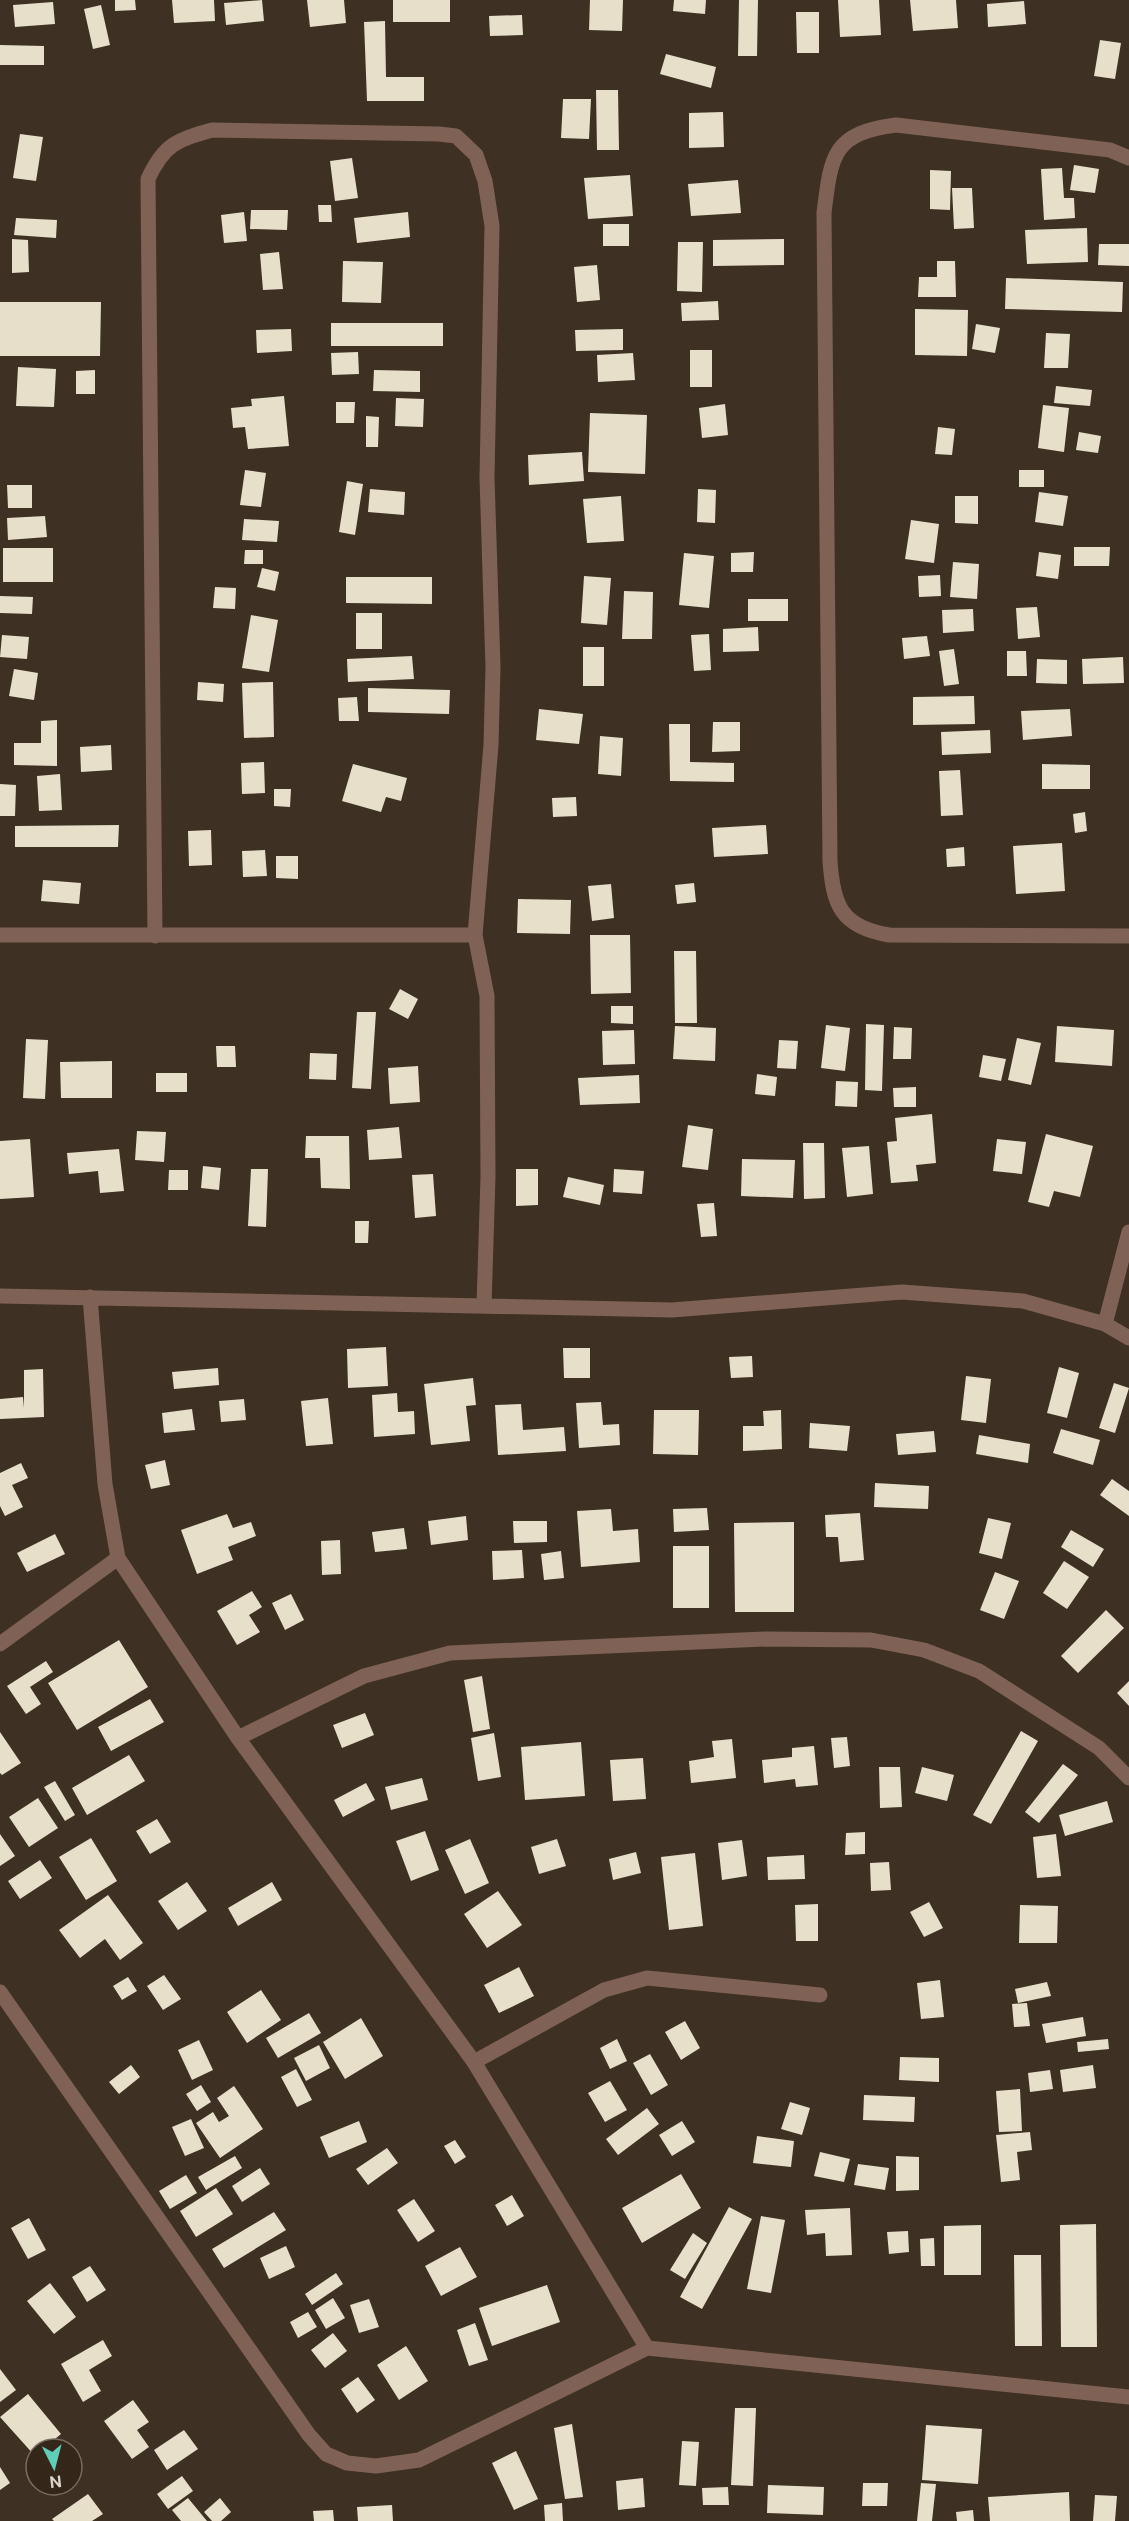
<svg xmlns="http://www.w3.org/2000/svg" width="1129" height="2521" viewBox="0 0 1129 2521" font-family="'Public Sans',sans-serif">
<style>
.building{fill:#e7dfc9}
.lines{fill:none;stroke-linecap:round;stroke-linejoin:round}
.minor{stroke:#7f6255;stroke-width:15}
</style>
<rect width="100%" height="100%" fill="#3e3123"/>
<path class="building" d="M115 0H135L136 10 115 11Z
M172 0H214L215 21 174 23Z
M262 0 264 21 226 25 224 3Z
M307 0H344L346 23 310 27Z
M393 0H450V22H393Z
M590 0H623L622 31 589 30Z
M674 0H706L705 14 673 11Z
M739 0H758L757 56H738Z
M838 0H879L881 35 840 37Z
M910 0H956L958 28 913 31Z
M1024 1 1026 24 988 27 987 4Z
M53 2 55 24 15 27 13 5Z
M101 5 110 45 93 49 84 9Z
M796 12H819V53H797Z
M522 15 523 35 490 36 489 16Z
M385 21 386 77H424V101H367L364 22Z
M1100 40 1121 43 1115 79 1094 76Z
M0 45 44 46V65H0Z
M666 54 716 67 711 88 660 74Z
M596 90H618L619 150H597Z
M563 99H591L589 139 561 138Z
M723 112 724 147 689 148V113Z
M20 134 43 137 36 181 13 178Z
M352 158 358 198 335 201 330 161Z
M1074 165 1099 169 1095 193 1070 190Z
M1062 168 1064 198H1074L1075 218 1044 220 1041 169Z
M930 170 951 171 950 210 930 209Z
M630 175 633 216 588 219 584 178Z
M738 180 741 213 691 216 688 184Z
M952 188H972L974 228 954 229Z
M318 205H331L332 222H319Z
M251 210H288L287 230 250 229Z
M244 212 247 241 224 243 221 215Z
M408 212 410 237 357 243 354 218Z
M16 218 57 220 56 238 14 235Z
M603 224H629V246H603Z
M1087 228 1088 262 1027 264 1025 230Z
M12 239 28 240 29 272 12 273Z
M784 239V265L713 266V240Z
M678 242H703L702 292 677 291Z
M1099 244H1129V266L1098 265Z
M279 252 283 289 263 290 260 254Z
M343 261 383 262 381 303 342 302Z
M937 261H955L956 297H918L919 277H937Z
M597 265 600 300 577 302 574 267Z
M1006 278 1123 282 1122 312 1005 309Z
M718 301 719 320 682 321 681 303Z
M0 302H101L100 356H0Z
M915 309 968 310 967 356 915 355Z
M331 323H443V346H331Z
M976 324 1000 328 995 353 972 349Z
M291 329 292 351 257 353 256 330Z
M623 329V350L576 351 575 330Z
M1046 333 1070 334 1068 368H1044Z
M690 350H712V387H690Z
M358 352 359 374 332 375 331 353Z
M633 353 635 380 598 382 597 355Z
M18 367 56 369 54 407 16 406Z
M95 370V394H76V371Z
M374 370 420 371V392L373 391Z
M1056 386 1092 390 1090 406 1054 403Z
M284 396 289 446 248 449 245 427 233 428 231 408 252 406 251 399Z
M396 398 424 399 423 427 395 426Z
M336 402H355L354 423H336Z
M725 404 728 435 702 438 699 408Z
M1043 405 1069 408 1064 452 1038 448Z
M590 413 647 415 645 474 588 472Z
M366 416 379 417 378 447H366Z
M938 427 955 429 952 455 935 454Z
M1079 432 1101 436 1098 453 1076 450Z
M582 452 584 481 529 485 528 455Z
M245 470 266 473 261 507 240 505Z
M1019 470H1044V487H1019Z
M347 481 363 484 355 535 339 532Z
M7 485H32V508H8Z
M370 489 405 492 404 515 368 512Z
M698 489 716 490 715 523 697 522Z
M1039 492 1068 496 1063 526 1035 522Z
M621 496 624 541 587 543 583 499Z
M955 496H978V524L955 523Z
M45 516 47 537 8 540 7 518Z
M244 519 279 521 277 542 242 540Z
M911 520 939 524 934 563 905 559Z
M1074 547H1110L1109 566H1074Z
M3 548H53V582H3Z
M245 550H263V564H244Z
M754 552 753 572H731V553Z
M1039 552 1061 555 1058 579 1036 576Z
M684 553 714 556 709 608 679 605Z
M953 562 979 564 977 599 950 597Z
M262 568 279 572 275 591 257 587Z
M940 575 941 596 919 597 918 576Z
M584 576 611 578 607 625 581 623Z
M346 577H432V604L346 603Z
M215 587 236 588 235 609 213 608Z
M624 591 653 592 652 639H622Z
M0 596 33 597 32 614 0 613Z
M748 599H788V621H748Z
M1037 607 1040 637 1018 639 1016 608Z
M973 609 974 631 943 633 942 610Z
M356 613H382V649H356Z
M251 615 278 620 269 672 242 668Z
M758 627 759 651 723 652V629Z
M709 634 711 670 694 671 691 635Z
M2 635 29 637 27 659 0 657Z
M927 636 930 656 904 659 902 638Z
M583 647H604V686H583Z
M954 649 959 684 944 686 939 651Z
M1007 651H1026L1027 676H1007Z
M412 656 414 679 348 682 347 659Z
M1123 657 1124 683 1083 684 1082 659Z
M1037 659 1067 660V684L1036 683Z
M14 669 38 673 34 700 9 696Z
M198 682 224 684 223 702 197 700Z
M273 682 274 737 244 738 242 683Z
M368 688 450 690 449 714 368 712Z
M974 696 975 724 913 725V697Z
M357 697 359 721H339L338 698Z
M539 709 583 714 579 744 536 740Z
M1070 709 1072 736 1023 740 1021 711Z
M57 720V766L14 765V743H41V721Z
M713 722H740V751L712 752Z
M669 724H690V762L734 763V782L670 781Z
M990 730 991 753 942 755 941 732Z
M600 736 623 738 621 776 598 774Z
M111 745 112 770 81 772 80 747Z
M264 762 265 793 242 794 241 763Z
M353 764 407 778 401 801 386 797 381 812 342 801Z
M1042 764 1090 765V789H1042Z
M960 770 963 815 941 816 939 771Z
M60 774 62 810 39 811 37 776Z
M0 784 16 785 15 816H0Z
M274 789H291L290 807 274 806Z
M576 797 577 816 553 817 552 798Z
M1085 812 1087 831 1075 833 1073 814Z
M119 825 118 847H15V826Z
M766 825 768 854 714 857 712 828Z
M211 830 212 865 189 866 188 831Z
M1062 843 1065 891 1016 894 1013 846Z
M964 847 965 866 947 867 946 849Z
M265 850 267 876 243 877 242 851Z
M276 856H298V879L276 878Z
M43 880 81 883 79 904 41 901Z
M694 883 696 902 677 904 675 885Z
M611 884 614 918 592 921 588 886Z
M518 899 571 900 570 934 517 933Z
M590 935H630L631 993 591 994Z
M674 951H696L697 1023H675Z
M400 989 418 999 408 1019 389 1009Z
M611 1006H633V1024L611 1023Z
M357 1012H376L371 1089 352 1088Z
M866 1024 884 1025 882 1091 865 1090Z
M826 1025 850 1028 845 1071 821 1068Z
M675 1026 716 1028 715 1061 673 1059Z
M1057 1026 1114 1030 1112 1066 1055 1062Z
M894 1027 912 1028 911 1059H893Z
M634 1030 635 1064 603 1065 602 1031Z
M1017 1038 1041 1043 1031 1085 1008 1080Z
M26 1039 48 1040 45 1099 23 1098Z
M779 1040 798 1041 796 1069 777 1068Z
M216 1046H235L236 1067H217Z
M310 1053 337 1054 336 1080 309 1079Z
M983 1055 1006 1059 1001 1081 979 1077Z
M112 1061V1098H61L60 1062Z
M418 1066 420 1102 390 1104 388 1068Z
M156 1073H187V1092H156Z
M757 1074 777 1077 775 1096 755 1094Z
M639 1075 640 1103 580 1105 578 1078Z
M836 1081 858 1082 857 1107 835 1106Z
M916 1087V1107H894L893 1088Z
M932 1114 936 1163 916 1165 918 1181 891 1183 887 1142 897 1141 895 1118Z
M688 1125 713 1129 708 1170 682 1167Z
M399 1127 402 1158 369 1160 367 1130Z
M137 1131 166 1132 164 1162 135 1160Z
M1046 1134 1093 1146 1080 1197 1054 1191 1049 1207 1028 1202Z
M306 1136H349L350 1189 321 1188 320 1158H305Z
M30 1139 34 1197 0 1199V1141Z
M997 1139 1026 1142 1022 1174 993 1171Z
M803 1143H824L825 1198 804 1199Z
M869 1146 873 1194 847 1197 842 1148Z
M119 1149 124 1191 100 1193 98 1171 69 1174 67 1153Z
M742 1159 795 1160 793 1198 741 1196Z
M203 1166 221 1168 219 1190 201 1188Z
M251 1169H268L266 1227 248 1226Z
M516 1169H538V1205L516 1206Z
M614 1169 644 1171 642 1194 613 1192Z
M169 1170H188V1190H168Z
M433 1174 436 1216 415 1218 412 1175Z
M568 1177 604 1185 600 1205 563 1197Z
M714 1203 717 1236 701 1237 697 1204Z
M355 1221H369L368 1243H355Z
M386 1347 388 1386 348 1388 347 1349Z
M563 1348H590V1378H564Z
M752 1356 753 1377 731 1378 729 1357Z
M1059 1367 1079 1373 1067 1418 1047 1413Z
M218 1368 219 1385 174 1389 172 1372Z
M43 1369 44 1417 0 1419V1399L23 1397 24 1408V1370Z
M966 1376 991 1379 986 1423 961 1420Z
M473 1378 476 1405 466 1406 470 1441 431 1445 424 1384Z
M1114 1383 1129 1388 1115 1433 1099 1428Z
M397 1393 398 1412 414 1411 415 1434 374 1437 372 1395Z
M328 1398 333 1444 306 1446 301 1401Z
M244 1399 246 1420 221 1422 219 1401Z
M601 1402 603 1425 619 1424 620 1445 579 1448 576 1403Z
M521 1404 523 1430 564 1427 566 1451 498 1455 495 1405Z
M192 1409 195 1430 164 1433 162 1413Z
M654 1410H699L698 1455 653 1454Z
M781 1410 782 1449 743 1451V1426H764L763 1411Z
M810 1423 850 1426 847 1451 809 1448Z
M1061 1429 1100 1440 1093 1465 1053 1453Z
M934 1431 936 1452 898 1455 896 1434Z
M979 1435 1030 1444 1028 1463 976 1454Z
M165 1460 170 1485 151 1489 145 1465Z
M21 1463 28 1478 12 1485 23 1507 5 1516 0 1506V1473Z
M1112 1479 1129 1491V1516L1100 1495Z
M875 1483 929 1486 928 1509 874 1507Z
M707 1508 709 1530 674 1532 673 1509Z
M611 1509 613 1531 638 1529 640 1562 581 1567 577 1511Z
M860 1513 864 1560 840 1562 838 1537H826L825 1515Z
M227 1514 233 1528 251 1522 256 1536 228 1547 233 1560 197 1574 181 1530Z
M466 1516 468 1540 431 1545 428 1521Z
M988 1518 1011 1523 1002 1559 979 1553Z
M513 1521H547V1542L514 1543Z
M794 1522V1612H735L734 1523Z
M404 1528 407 1549 375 1552 372 1532Z
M1071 1530 1104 1549 1093 1567 1061 1547Z
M55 1534 65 1554 27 1572 17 1553Z
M340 1540 341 1574 322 1575 321 1541Z
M673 1546H709V1608H673Z
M522 1550 524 1578 493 1580 492 1551Z
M561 1551 564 1578 544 1580 541 1554Z
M1064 1561 1089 1577 1067 1609 1043 1593Z
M995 1572 1019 1581 1004 1619 980 1610Z
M252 1591 262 1607 249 1615 260 1632 237 1645 217 1611Z
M291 1594 304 1620 285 1630 272 1603Z
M1106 1610 1124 1628 1078 1673 1061 1656Z
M119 1640 148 1687 77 1730 48 1683Z
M46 1661 53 1672 30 1687 41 1704 26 1714 7 1686Z
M482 1676 490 1729 473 1732 464 1680Z
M1129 1681V1706L1117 1693Z
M150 1699 164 1722 111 1751 98 1727Z
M365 1713 374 1735 342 1748 333 1725Z
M1021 1731 1038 1741 991 1824 973 1815Z
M0 1732 21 1763 2 1775 0 1773Z
M494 1733 501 1777 478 1781 471 1738Z
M847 1737 850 1766 834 1768 831 1738Z
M732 1739 736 1778 691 1783 689 1761 714 1757 712 1741Z
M581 1742 585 1796 525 1800 521 1747Z
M814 1746 818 1785 796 1787 795 1779 764 1783 762 1760 792 1757V1748Z
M129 1755 145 1781 87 1815 72 1788Z
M643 1758 646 1799 613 1801 610 1760Z
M1063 1764 1078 1775 1039 1823 1025 1812Z
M879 1767H900L902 1807 880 1808Z
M922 1767 954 1775 947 1801 915 1793Z
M422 1778 428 1800 391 1810 385 1787Z
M55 1781 75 1815 65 1821 44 1787Z
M366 1783 375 1800 343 1817 334 1800Z
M38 1798 58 1828 29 1847 9 1817Z
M1107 1801 1113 1822 1065 1836 1059 1815Z
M157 1819 171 1842 150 1854 136 1831Z
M425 1831 439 1870 411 1881 396 1841Z
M865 1832V1854L845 1855 846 1833Z
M0 1834 15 1856 0 1866Z
M1056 1834 1061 1876 1037 1878 1033 1837Z
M91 1838 117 1881 86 1900 59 1857Z
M470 1839 489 1883 465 1894 445 1850Z
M557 1839 566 1866 539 1874 531 1847Z
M742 1840 747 1876 722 1880 718 1843Z
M636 1852 641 1873 613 1880 609 1859Z
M695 1853 703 1926 669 1930 661 1857Z
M804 1855 805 1879 768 1880 767 1857Z
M40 1860 52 1878 20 1899 8 1881Z
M889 1862 891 1890 871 1891 870 1863Z
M187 1882 207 1911 178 1930 158 1901Z
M272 1882 282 1900 238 1926 228 1908Z
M498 1891 522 1925 487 1948 464 1914Z
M108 1895 143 1943 120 1960 105 1939 80 1958 59 1930Z
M929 1902 943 1928 924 1937 910 1912Z
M818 1904V1941H796L795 1905Z
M1020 1905 1058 1906 1057 1943H1019Z
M519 1967 534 1996 499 2013 484 1985Z
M164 1975 181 1999 163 2010 147 1986Z
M128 1977 137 1991 122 2000 113 1986Z
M940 1980 944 2017 921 2019 917 1983Z
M1047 1982 1051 1996 1018 2003 1015 1989Z
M261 1990 281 2020 247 2043 227 2012Z
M1027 2003 1030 2026 1014 2027 1012 2004Z
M309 2013 321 2033 278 2058 266 2038Z
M1083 2017 1086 2036 1046 2043 1042 2024Z
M361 2018 383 2056 345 2079 323 2042Z
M685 2021 700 2048 681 2060 665 2032Z
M617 2039 627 2061 610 2069 600 2048Z
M1108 2039 1109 2049 1078 2052 1077 2042Z
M199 2040 213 2070 192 2080 178 2050Z
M319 2045 330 2068 306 2081 294 2058Z
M650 2054 668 2085 651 2095 633 2063Z
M900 2057 939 2058V2082L899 2080Z
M131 2065 140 2077 119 2094 109 2082Z
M1093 2065 1096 2088 1063 2092 1060 2070Z
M296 2069 312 2100 297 2107 281 2077Z
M1050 2070 1053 2089 1030 2092 1028 2073Z
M610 2081 627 2110 605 2122 588 2093Z
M201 2085 211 2102 197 2111 186 2094Z
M234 2086 263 2129 220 2158 196 2123 213 2112 219 2122 229 2116 217 2098Z
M1020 2089 1022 2131 999 2132 996 2091Z
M864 2095 915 2097 914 2122 863 2120Z
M790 2102 810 2108 802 2135 781 2129Z
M647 2108 659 2124 618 2155 606 2139Z
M191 2119 204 2148 185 2156 172 2127Z
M359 2121 367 2142 329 2158 320 2137Z
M682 2121 695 2142 672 2156 659 2135Z
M1030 2132 1032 2150 1017 2152 1020 2180 1001 2182 996 2135Z
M757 2136 794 2141 791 2167 753 2163Z
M455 2140 466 2157 455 2164 444 2146Z
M387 2148 398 2163 368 2185 356 2169Z
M820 2152 850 2159 844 2182 814 2176Z
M235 2156 242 2168 206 2190 198 2177Z
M896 2156 919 2157V2190L896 2191Z
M858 2164 889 2168 885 2190 854 2185Z
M260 2168 270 2184 242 2202 232 2186Z
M681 2174 701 2208 642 2243 622 2208Z
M186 2175 197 2193 170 2209 159 2191Z
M216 2188 233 2214 196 2237 180 2211Z
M512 2195 524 2216 507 2226 495 2205Z
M414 2199 435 2231 418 2242 397 2210Z
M729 2207 752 2219 702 2309 680 2297Z
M850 2208 852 2255 826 2256 825 2233 807 2235 805 2210Z
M274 2212 286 2230 224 2268 212 2249Z
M761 2216 785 2220 771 2293 747 2289Z
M29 2218 46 2250 28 2259 11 2228Z
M1096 2224 1097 2347H1061L1060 2225Z
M981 2225V2275H944V2226Z
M908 2231 909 2252 889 2254 887 2232Z
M693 2233 707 2243 685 2279 670 2270Z
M934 2238 935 2266H921L920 2239Z
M286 2246 295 2267 269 2279 260 2258Z
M460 2247 477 2277 441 2296 425 2266Z
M1014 2255H1041L1042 2346H1015Z
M90 2266 106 2290 87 2302 72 2277Z
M336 2273 343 2284 312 2305 305 2294Z
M50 2283 76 2317 54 2334 27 2301Z
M547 2285 560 2322 492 2346 479 2308Z
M333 2298 345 2318 326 2329 315 2310Z
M369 2299 379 2327 359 2333 350 2305Z
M308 2312 317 2327 298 2338 290 2322Z
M475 2323 488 2360 469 2366 457 2330Z
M333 2333 347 2351 325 2368 311 2350Z
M103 2340 112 2356 89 2370 101 2391 83 2402 61 2364Z
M406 2346 428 2381 399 2400 377 2365Z
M0 2369 16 2390 0 2402Z
M358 2377 375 2400 357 2413 341 2389Z
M28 2394 61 2434 43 2449H36L35 2456 0 2417Z
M133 2400 149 2422 137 2430 149 2447 132 2459 104 2421Z
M735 2408H756L753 2486 731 2485Z
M572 2424 583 2497 565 2499 554 2428Z
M926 2425 982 2429 978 2484 922 2480Z
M184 2430 198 2449 167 2470 154 2450Z
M682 2441 699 2442 696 2486 679 2485Z
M516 2451 538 2499 514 2510 492 2463Z
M0 2467 10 2483 0 2490Z
M182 2476 193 2491 168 2509 157 2494Z
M643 2478 645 2507 618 2510 616 2481Z
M863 2483H888L887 2506H862Z
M921 2483 936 2484 932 2521H917Z
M768 2485 824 2487 823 2515 767 2513Z
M728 2487 729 2505H703L702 2488Z
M1069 2492 1070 2521H990L988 2497Z
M88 2494 103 2514 92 2521H54L52 2519Z
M1095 2495 1117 2496 1115 2521H1093Z
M188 2498 207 2521H181L172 2510Z
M220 2498 231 2512 221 2521H212L204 2512Z
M562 2503 563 2521H545L544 2505Z
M392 2505 393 2521H358L357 2507Z
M333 2510 334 2521H314L313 2511Z
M973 2510 974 2521H957L956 2512Z"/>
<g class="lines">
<path class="minor" d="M1129 158 1110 150 896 125C833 133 831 155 824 213L830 861C833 905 841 927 889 935L1129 936
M0 935H475
M155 936 148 179C164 144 177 140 212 130L439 134 456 136 476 155 485 181 492 226 487 478 493 667 491 745 475 935 487 996 488 1177 484 1306
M0 1296 672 1310 902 1292 1023 1301 1105 1324 1129 1338
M90 1297 105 1484 118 1558 238 1738 474 2062 647 2348 1129 2397
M1105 1324 1129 1232
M0 1644 118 1558
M238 1738 364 1676 450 1653 766 1639 871 1640 924 1650 979 1671 1099 1748 1129 1778
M0 1992 309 2435 326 2454 347 2463 376 2466 419 2460 647 2348
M474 2062 604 1990 647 1978 820 1995"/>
</g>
<g transform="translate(54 2467) rotate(174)"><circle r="28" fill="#34271a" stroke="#776c61" stroke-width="1.5"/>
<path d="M0-4.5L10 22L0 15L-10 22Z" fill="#5eceb8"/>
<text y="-9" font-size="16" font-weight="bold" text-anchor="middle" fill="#dcd3cb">N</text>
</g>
</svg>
